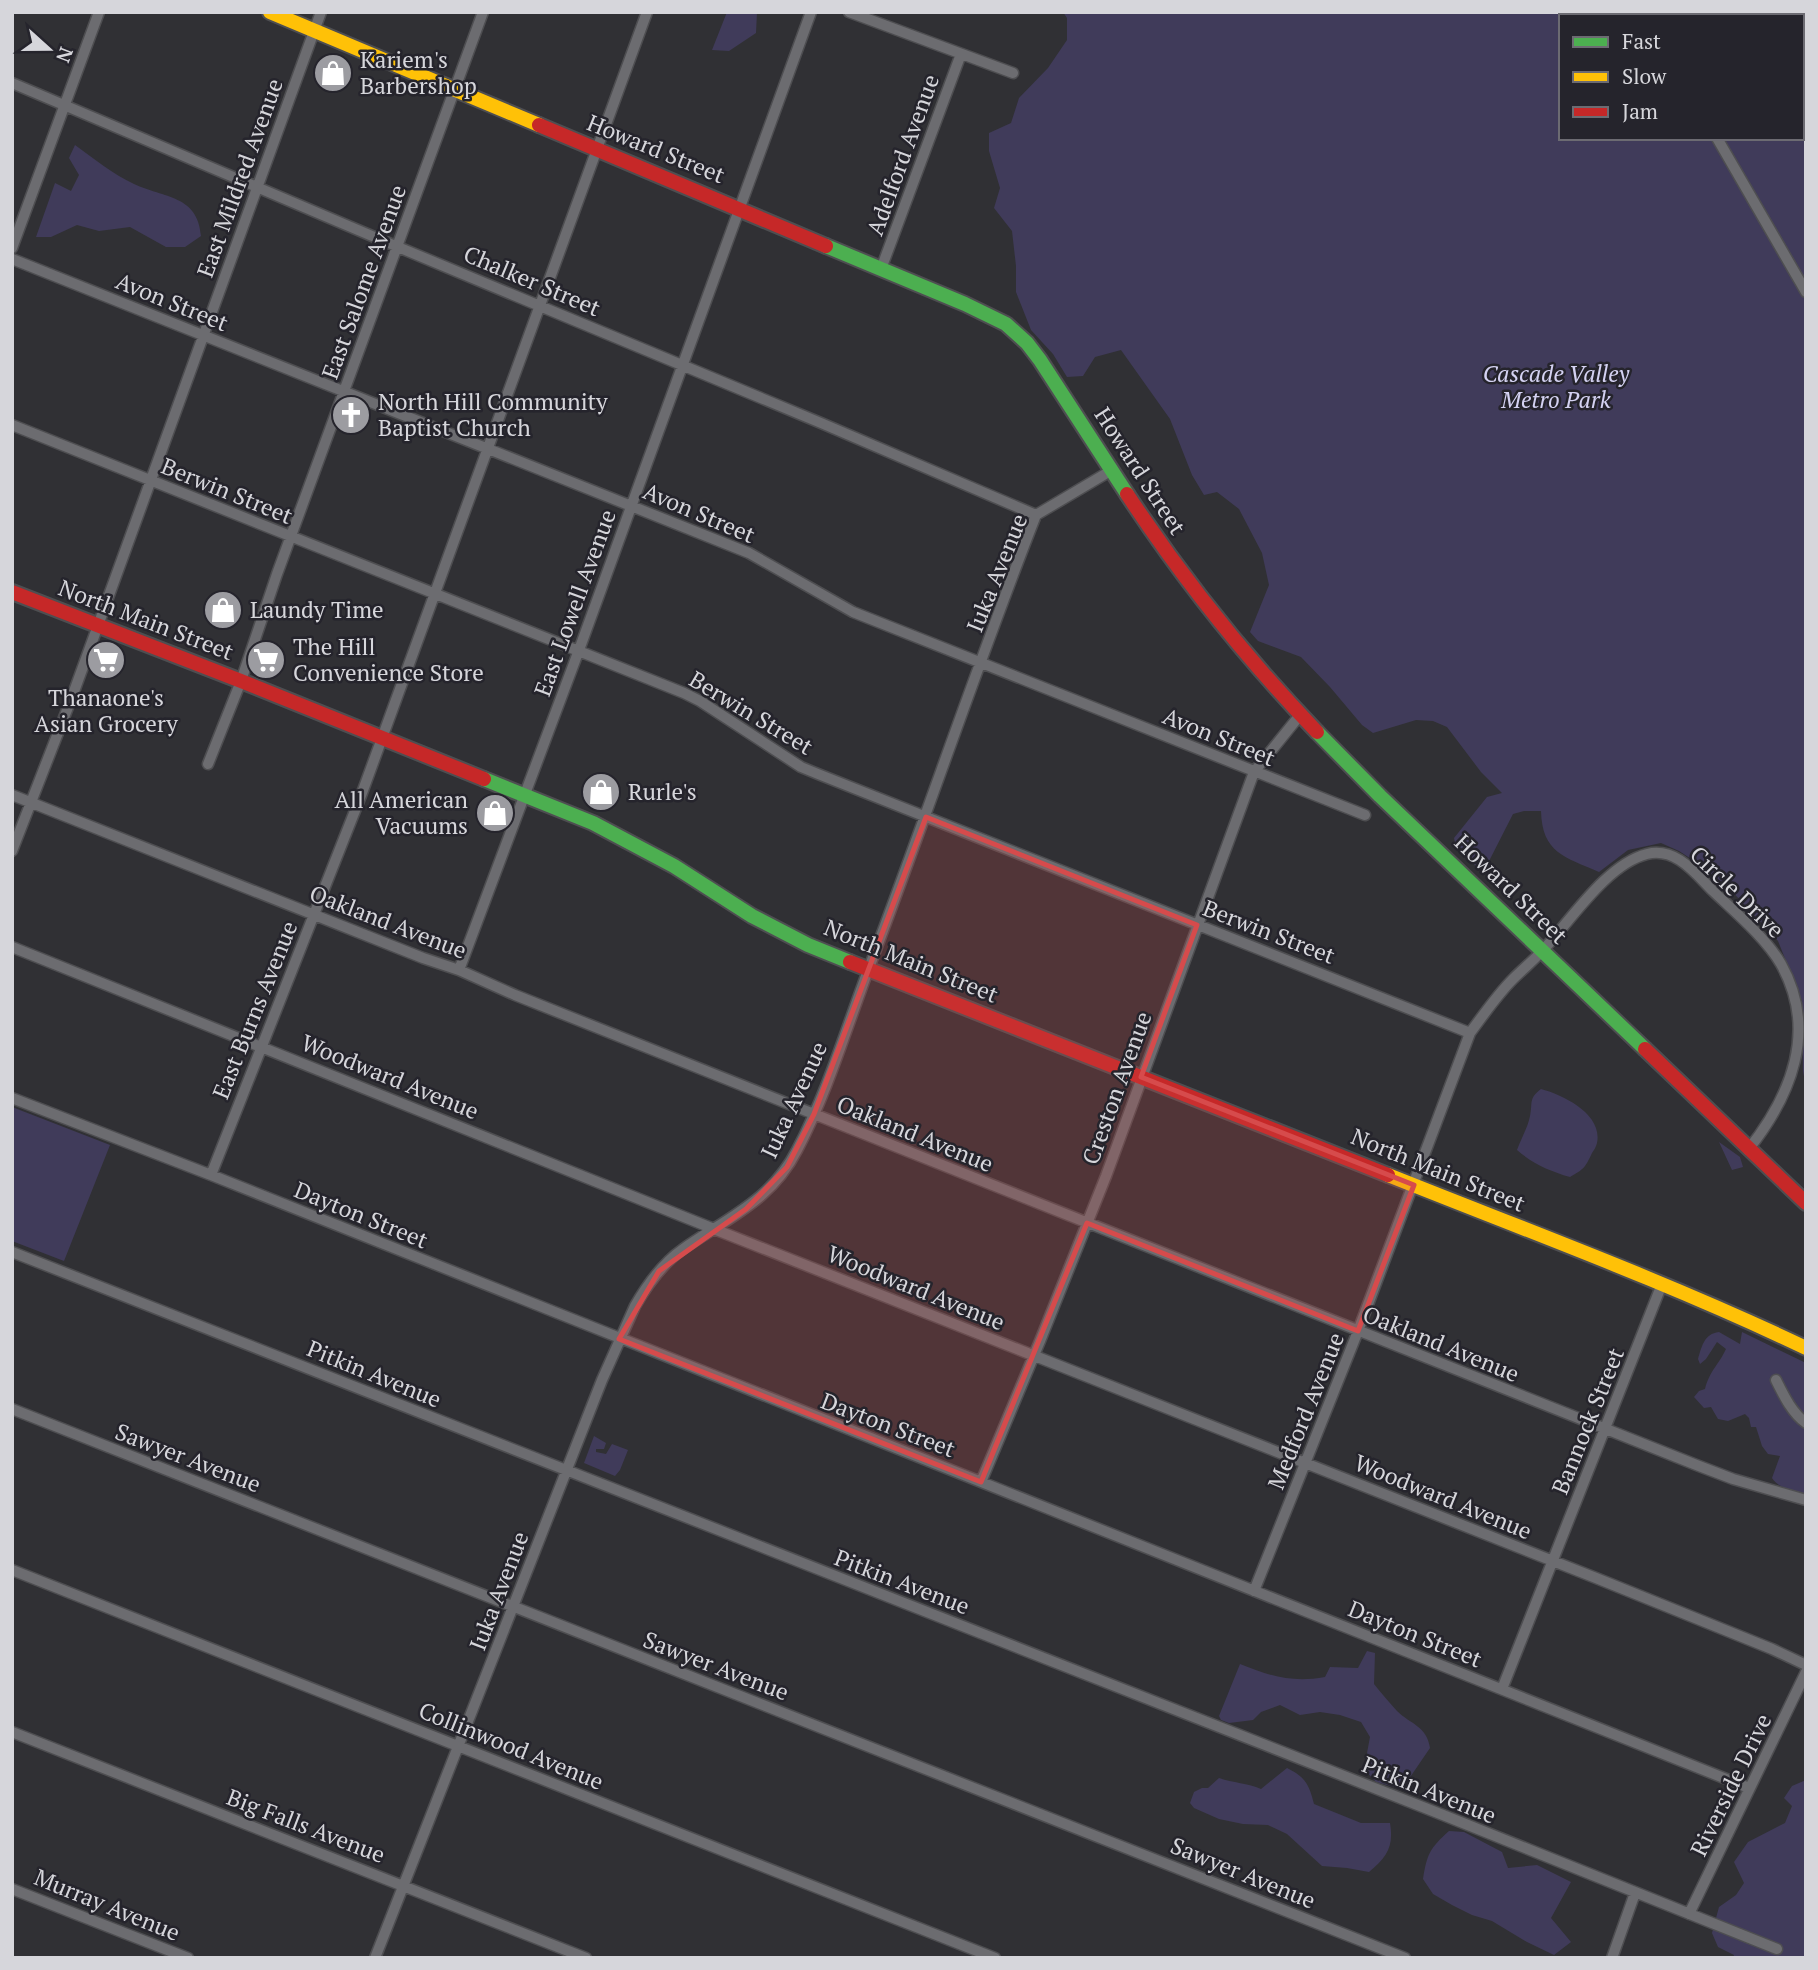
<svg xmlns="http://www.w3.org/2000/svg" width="1818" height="1970" viewBox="0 0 1818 1970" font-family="'PT Serif',serif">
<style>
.green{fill:#403b5a;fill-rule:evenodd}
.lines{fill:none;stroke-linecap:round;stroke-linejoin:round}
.street-casing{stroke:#4e4e51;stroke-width:13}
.fast-casing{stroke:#4e4e51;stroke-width:18}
.slow-casing{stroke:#4e4e51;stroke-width:18}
.jam-casing{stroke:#4e4e51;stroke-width:18}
.street{stroke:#6c6c70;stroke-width:10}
.fast{stroke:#4caf50;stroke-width:14}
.slow{stroke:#ffc107;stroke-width:14}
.jam{stroke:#c62828;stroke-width:14}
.marked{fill:#d64b4c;fill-opacity:0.2;stroke:#d64b4c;stroke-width:5;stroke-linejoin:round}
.labels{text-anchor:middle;stroke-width:5;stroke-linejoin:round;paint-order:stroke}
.poi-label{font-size:23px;fill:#d6d6db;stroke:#25242c;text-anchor:start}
.street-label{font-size:23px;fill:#d6d6db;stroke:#25242c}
.park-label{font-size:23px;font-style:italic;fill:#d4d2f2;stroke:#25242c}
</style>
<rect width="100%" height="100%" fill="#303034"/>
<path class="green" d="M727 12H757L756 33 729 51 712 50Z
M1063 12H1806V1087L1803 1071 1802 1001 1778 941 1728 887 1702 866 1679 851 1661 843 1628 850 1599 872C1565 857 1542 853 1541 811H1524L1513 814 1487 865 1477 868 1465 853 1456 847 1454 838 1487 797 1502 793 1481 772 1447 727 1433 721 1416 720 1373 733 1362 725 1330 687 1301 657 1258 641 1250 632 1269 585 1262 553 1239 509 1217 492 1204 495 1192 475 1170 419 1121 350 1095 357 1083 376 1067 377 1053 354 1031 330 1016 292V266L1012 231 994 208 1000 188 989 151V133L1011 123 1019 98 1048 68 1067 40V18ZM1561 16H1802V138H1561Z
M75 145C94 159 113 174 134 184 164 198 198 195 201 236L185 247H166L130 227 99 231 77 225 51 237H36L55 183 71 191 79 175 69 158Z
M1541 1089C1563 1095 1603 1114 1597 1143 1596 1147 1594 1150 1592 1153 1585 1168 1584 1169 1570 1177 1550 1171 1533 1164 1517 1150 1521 1139 1528 1127 1530 1116 1533 1103 1528 1099 1541 1089Z
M12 1107 110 1145 64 1261 12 1241Z
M1719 1142 1740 1157 1743 1167 1732 1170Z
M1719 1332 1740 1344 1742 1332 1806 1363V1494C1794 1491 1779 1489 1772 1478L1780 1456 1768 1454 1762 1446 1756 1427H1751L1749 1418 1745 1414 1728 1421 1718 1419 1711 1407 1704 1408 1694 1397 1699 1391 1705 1389C1710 1370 1718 1366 1726 1349L1717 1342 1706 1359 1700 1364 1698 1359C1702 1346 1704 1334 1719 1332Z
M594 1436 606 1443 604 1449H596V1452L606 1454 612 1444 628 1450 620 1470 615 1476 584 1463Z
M1367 1651 1375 1653 1374 1684C1381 1693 1389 1702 1397 1711 1410 1724 1427 1726 1430 1748L1402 1789 1376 1782 1364 1769 1370 1737 1361 1722 1340 1715 1320 1712 1300 1715 1280 1705 1261 1712 1253 1720 1229 1723 1221 1720 1219 1716 1240 1664C1270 1676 1292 1683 1325 1677L1330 1667 1358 1668Z
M1287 1768C1305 1777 1309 1784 1314 1804L1361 1823H1390C1394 1847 1387 1857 1369 1872L1347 1868 1322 1866 1287 1834 1268 1825 1243 1824 1219 1819 1194 1808 1190 1803 1194 1792 1202 1788H1208L1219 1778C1233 1783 1248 1783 1261 1789Z
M1806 1780V1958H1733L1734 1955 1718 1947 1712 1933 1719 1907 1736 1895 1744 1883 1734 1862 1748 1842 1785 1823 1792 1806 1784 1798 1792 1786Z
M1449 1831 1464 1832 1502 1852 1508 1868 1537 1865 1571 1882 1551 1918 1571 1942 1554 1955 1527 1942 1492 1921 1472 1915 1452 1905 1433 1894 1423 1879C1427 1854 1430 1848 1449 1831Z"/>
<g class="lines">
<defs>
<path id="street" d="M849 12 1013 73
M1648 12 1649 16
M12 83 398 247 821 423 1036 515
M1717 138 1806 292
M12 248 99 12
M12 259 749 553 853 612 1365 815
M881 269 961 54
M12 425 684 693 700 701 801 767 818 774 1470 1033
M208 764 241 681 277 574 483 12
M12 795 423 958 459 970 515 995 1699 1466 1733 1479 1806 1500
M12 851 72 697 321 12
M12 947 714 1229 1596 1578 1772 1649 1806 1665
M459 970 579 650 811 12
M12 1098 211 1175 1749 1788
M211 1175 362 793 647 12
M12 1252 1443 1815 1777 1949
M1776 1380C1784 1396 1792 1413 1806 1423
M12 1409 1405 1958
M981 1482 1040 1341 1106 1176 1254 772 1300 715
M12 1570 995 1958
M1254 1591 1358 1331 1470 1033C1484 1014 1497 995 1513 979 1523 969 1534 960 1544 949 1571 920 1607 864 1647 854 1676 847 1695 873 1713 891 1735 912 1766 938 1781 964 1818 1030 1791 1096 1748 1150
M1502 1689 1662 1284
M12 1732 586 1958
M12 1889 188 1958
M1689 1914 1806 1672
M375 1958 602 1380 635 1306C647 1285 663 1263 683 1249 727 1218 771 1201 797 1150 827 1093 846 1029 869 968 926 818 977 665 1036 515L1112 470
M1612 1958 1635 1893"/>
<path id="fast" d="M826 246 965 304 1006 324 1027 343 1040 360 1127 494
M1317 732 1380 796 1645 1049
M484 779 593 823 674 866 752 916 808 945 850 962"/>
<path id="slow" d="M270 12 539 125
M1388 1175C1528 1231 1670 1283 1806 1348"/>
<path id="jam" d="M539 125 826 246
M1127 494C1183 579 1246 658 1317 732
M12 592 241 681 484 779
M850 962 1388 1175
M1645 1049 1806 1203"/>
</defs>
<use href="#street" class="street-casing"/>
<use href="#fast" class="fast-casing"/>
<use href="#slow" class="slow-casing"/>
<use href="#jam" class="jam-casing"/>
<use href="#street" class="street"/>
<use href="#fast" class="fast"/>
<use href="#slow" class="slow"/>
<use href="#jam" class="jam"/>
</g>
<path class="marked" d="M926 817 1197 925 1141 1077 1414 1185 1358 1331 1087 1223 981 1482 619 1339 659 1271 746 1209 787 1167 814 1114Z"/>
<defs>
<symbol id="shop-disc" viewBox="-11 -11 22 22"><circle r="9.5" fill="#9c9ca1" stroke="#25242c"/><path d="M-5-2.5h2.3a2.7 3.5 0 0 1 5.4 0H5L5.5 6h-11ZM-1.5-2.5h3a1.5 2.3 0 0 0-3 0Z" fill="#fff"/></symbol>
<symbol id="church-disc" viewBox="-11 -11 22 22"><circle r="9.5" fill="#9c9ca1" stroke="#25242c"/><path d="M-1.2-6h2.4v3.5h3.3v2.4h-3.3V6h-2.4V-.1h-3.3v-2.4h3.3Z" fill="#fff"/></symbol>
<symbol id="supermarket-disc" viewBox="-11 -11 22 22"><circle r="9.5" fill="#9c9ca1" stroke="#25242c"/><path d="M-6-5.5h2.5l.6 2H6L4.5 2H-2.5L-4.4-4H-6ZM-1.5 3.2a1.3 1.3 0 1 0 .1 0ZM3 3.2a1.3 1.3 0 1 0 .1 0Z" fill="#fff"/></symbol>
</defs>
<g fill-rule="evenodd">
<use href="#shop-disc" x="311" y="51" width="44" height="44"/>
<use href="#church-disc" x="329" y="393" width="44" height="44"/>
<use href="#shop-disc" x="201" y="588" width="44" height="44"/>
<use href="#supermarket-disc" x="84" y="638" width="44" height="44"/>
<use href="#supermarket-disc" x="244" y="638" width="44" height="44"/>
<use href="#shop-disc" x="579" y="770" width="44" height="44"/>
<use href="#shop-disc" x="473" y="791" width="44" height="44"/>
</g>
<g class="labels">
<g class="poi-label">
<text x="360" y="68">Kariem's<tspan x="360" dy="26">Barbershop</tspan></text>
<text x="378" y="410">North Hill Community<tspan x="378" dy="26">Baptist Church</tspan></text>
<text x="250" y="618">Laundy Time</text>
<text x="293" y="655">The Hill<tspan x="293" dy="26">Convenience Store</tspan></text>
<text x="106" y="706" text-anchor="middle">Thanaone's<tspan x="106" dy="26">Asian Grocery</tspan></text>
<text x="628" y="800">Rurle's</text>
<text x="468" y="808" text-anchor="end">All American<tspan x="468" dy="26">Vacuums</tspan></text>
</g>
<g class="street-label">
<text transform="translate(656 149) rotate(22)" y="8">Howard Street</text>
<text transform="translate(903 155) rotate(-70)" y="8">Adelford Avenue</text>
<text transform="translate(240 178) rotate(-70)" y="8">East Mildred Avenue</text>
<text transform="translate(532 281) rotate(23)" y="8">Chalker Street</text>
<text transform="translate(364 282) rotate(-70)" y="8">East Salome Avenue</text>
<text transform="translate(172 302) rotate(22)" y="8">Avon Street</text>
<text transform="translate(1140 471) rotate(57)" y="8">Howard Street</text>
<text transform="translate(227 491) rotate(22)" y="8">Berwin Street</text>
<text transform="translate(699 513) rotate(23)" y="8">Avon Street</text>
<text transform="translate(997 573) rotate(-68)" y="8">Iuka Avenue</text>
<text transform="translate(575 603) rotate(-70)" y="8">East Lowell Avenue</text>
<text transform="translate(146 620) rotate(21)" y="8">North Main Street</text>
<text transform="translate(751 713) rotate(31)" y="8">Berwin Street</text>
<text transform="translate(1219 737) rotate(22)" y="8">Avon Street</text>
<text transform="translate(1511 889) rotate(44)" y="8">Howard Street</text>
<text transform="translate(1737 892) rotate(44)" y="8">Circle Drive</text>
<text transform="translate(388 922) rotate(21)" y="8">Oakland Avenue</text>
<text transform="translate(1269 932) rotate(21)" y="8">Berwin Street</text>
<text transform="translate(911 961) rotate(22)" y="8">North Main Street</text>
<text transform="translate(255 1010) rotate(-68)" y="8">East Burns Avenue</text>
<text transform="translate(390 1077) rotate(22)" y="8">Woodward Avenue</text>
<text transform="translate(1117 1088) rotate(-70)" y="8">Creston Avenue</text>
<text transform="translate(794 1100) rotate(-65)" y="8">Iuka Avenue</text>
<text transform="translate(915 1134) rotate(22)" y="8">Oakland Avenue</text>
<text transform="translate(1438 1170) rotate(22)" y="8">North Main Street</text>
<text transform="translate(361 1215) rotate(22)" y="8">Dayton Street</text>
<text transform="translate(916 1288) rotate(22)" y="8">Woodward Avenue</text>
<text transform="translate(1441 1344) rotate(22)" y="8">Oakland Avenue</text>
<text transform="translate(374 1374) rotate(22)" y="8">Pitkin Avenue</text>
<text transform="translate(1306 1411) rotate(-68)" y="8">Medford Avenue</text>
<text transform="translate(1588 1421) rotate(-68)" y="8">Bannock Street</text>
<text transform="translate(888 1425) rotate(21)" y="8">Dayton Street</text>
<text transform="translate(188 1458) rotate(21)" y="8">Sawyer Avenue</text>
<text transform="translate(1443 1497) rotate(22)" y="8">Woodward Avenue</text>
<text transform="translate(902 1582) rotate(21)" y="8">Pitkin Avenue</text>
<text transform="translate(499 1591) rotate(-69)" y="8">Iuka Avenue</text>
<text transform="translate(1415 1634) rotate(22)" y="8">Dayton Street</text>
<text transform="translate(716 1666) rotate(21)" y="8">Sawyer Avenue</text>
<text transform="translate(511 1746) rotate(22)" y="8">Collinwood Avenue</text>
<text transform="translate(1731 1785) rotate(-64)" y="8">Riverside Drive</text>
<text transform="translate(1429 1790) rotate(22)" y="8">Pitkin Avenue</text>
<text transform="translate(306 1826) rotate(21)" y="8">Big Falls Avenue</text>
<text transform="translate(1243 1873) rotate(22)" y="8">Sawyer Avenue</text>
<text transform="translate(107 1905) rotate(22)" y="8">Murray Avenue</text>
</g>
<g class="park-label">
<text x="1556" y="382">Cascade Valley<tspan x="1556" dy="26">Metro Park</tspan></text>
</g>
</g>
<rect width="1818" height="1970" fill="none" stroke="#d6d6db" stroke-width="28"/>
<rect x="1559" y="14" width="245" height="126" fill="#25242c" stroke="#6c6b72" stroke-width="2"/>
<rect x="1573" y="37" width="35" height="10" fill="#4caf50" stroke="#6c6b72" stroke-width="2"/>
<text x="1622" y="49" font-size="21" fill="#d6d6db">Fast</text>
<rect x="1573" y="72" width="35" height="10" fill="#ffc107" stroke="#6c6b72" stroke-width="2"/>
<text x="1622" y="84" font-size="21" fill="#d6d6db">Slow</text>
<rect x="1573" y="107" width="35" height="10" fill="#c62828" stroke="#6c6b72" stroke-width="2"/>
<text x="1622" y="119" font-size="21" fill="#d6d6db">Jam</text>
<g transform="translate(49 49) rotate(111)" stroke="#25242c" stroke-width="5" paint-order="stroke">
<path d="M0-5L12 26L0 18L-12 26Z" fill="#d6d6db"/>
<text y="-10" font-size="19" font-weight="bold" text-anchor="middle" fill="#d6d6db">N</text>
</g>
</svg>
